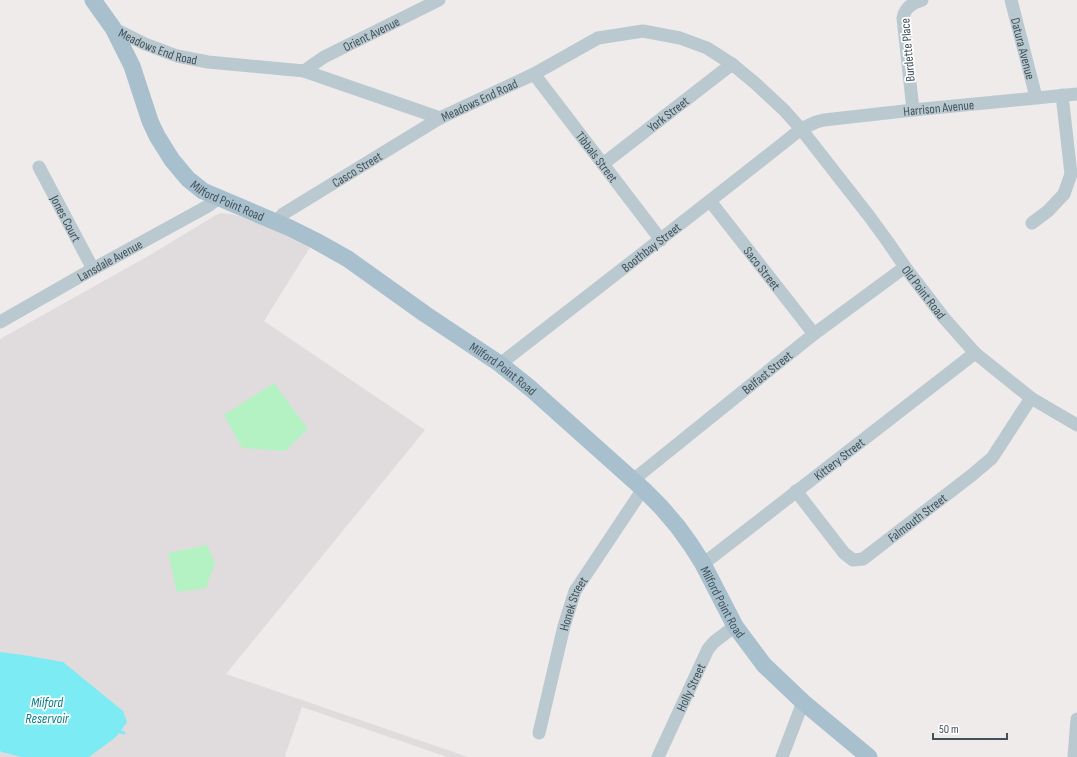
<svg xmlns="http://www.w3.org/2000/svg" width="1077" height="757" viewBox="0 0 1077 757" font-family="'Sofia Sans Condensed',sans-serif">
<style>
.education{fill:#e0dcdd}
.green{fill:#b4f2c3}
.water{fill:#7debf3}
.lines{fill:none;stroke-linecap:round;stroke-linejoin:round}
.stream{stroke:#7debf3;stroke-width:3}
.minor{stroke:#bac9d0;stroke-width:13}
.major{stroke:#a8c0ce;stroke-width:17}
.labels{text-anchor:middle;stroke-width:3.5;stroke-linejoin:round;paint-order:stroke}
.street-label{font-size:13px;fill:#42525a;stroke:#fff}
.water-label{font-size:14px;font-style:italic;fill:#047e88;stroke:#fff}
</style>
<rect width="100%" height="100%" fill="#efebeb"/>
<path class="education" d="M221 213 231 214 246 218 311 246 264 321 425 430 226 674 468 757H447L302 707 285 756 286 757H0V339L150 255 216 215Z"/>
<path class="green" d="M274 383 308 429 285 451 242 448 224 415Z
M207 545 215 563 206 588 177 592 168 553Z"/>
<path class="water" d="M0 652 23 655 63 662 123 711 127 722 116 737 89 757H21L2 752 0 751Z"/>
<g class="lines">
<path class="stream" d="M118 731 124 733"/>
<g class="minor">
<path id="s1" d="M1011 0 1036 97"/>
<path id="s2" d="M113 28 145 44 177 56 208 62 304 71 440 118 534 74 598 38 643 31 680 38 707 48 732 64 755 83 784 110 801 129 869 216 888 242 905 267 944 318 975 353 1031 398 1077 425"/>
<path id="s3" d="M304 71 324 57 439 0"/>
<path id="s4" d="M534 74 661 240"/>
<path d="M913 110 903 18C905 7 913 3 922 0"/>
<path id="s5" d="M603 164 732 64"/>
<path id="s6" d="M39 167 93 269"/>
<path id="s7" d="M710 201 814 334"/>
<path id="s8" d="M276 222 283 214 440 118"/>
<path d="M1032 223 1048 211 1064 194 1071 174 1062 95"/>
<path id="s9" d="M0 322 93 269 208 206 219 198"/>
<path id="s10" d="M500 364C600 286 702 208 801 129L816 122 824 120 913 110 1077 94"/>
<path id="s11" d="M633 480 814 334 905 267"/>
<path id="s12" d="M796 491 844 553 853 560 863 559 972 475 992 458 1031 398"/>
<path id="s13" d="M703 564 975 353"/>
<path id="s14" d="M539 733 564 626 575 591 643 489"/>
<path id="s15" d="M658 757 708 649 714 642 735 626"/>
<path d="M782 757 803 702"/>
<path d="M1074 757 1077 719"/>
</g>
<path class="major" id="s16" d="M93 0 113 28 132 66 150 121 157 136 172 160 188 179 203 191 290 228 316 241 348 259 425 314 500 364 530 388 643 489 661 507 678 527 691 545 703 564 735 626 764 665 803 702 869 757"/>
</g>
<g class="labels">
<g class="street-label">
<text dy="5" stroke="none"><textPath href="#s3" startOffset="77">Orient Avenue</textPath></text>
<text dy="5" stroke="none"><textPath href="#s2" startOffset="49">Meadows End Road</textPath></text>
<text dy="5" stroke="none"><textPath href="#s1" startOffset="50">Datura Avenue</textPath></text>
<text transform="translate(907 50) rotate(-95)" y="5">Burdette Place</text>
<text dy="5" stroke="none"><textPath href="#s2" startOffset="385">Meadows End Road</textPath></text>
<text dy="5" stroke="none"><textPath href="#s10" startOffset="522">Harrison Avenue</textPath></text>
<text dy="5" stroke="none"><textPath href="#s5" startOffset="82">York Street</textPath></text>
<text dy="5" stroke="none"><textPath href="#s4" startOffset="104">Tibbals Street</textPath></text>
<text dy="5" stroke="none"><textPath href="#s8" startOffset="97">Casco Street</textPath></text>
<text dy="5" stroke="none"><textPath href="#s16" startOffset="250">Milford Point Road</textPath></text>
<text dy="5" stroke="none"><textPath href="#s6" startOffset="58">Jones Court</textPath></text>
<text dy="5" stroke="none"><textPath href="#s10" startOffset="191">Boothbay Street</textPath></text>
<text dy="5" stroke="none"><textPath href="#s9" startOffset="126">Lansdale Avenue</textPath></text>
<text dy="5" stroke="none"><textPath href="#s7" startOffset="85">Saco Street</textPath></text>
<text dy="5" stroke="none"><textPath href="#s2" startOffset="960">Old Point Road</textPath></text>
<text dy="5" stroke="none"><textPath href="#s16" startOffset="574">Milford Point Road</textPath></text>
<text dy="5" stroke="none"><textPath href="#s11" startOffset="172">Belfast Street</textPath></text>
<text dy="5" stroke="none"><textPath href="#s13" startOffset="172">Kittery Street</textPath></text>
<text dy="5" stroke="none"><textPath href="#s12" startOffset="168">Falmouth Street</textPath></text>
<text dy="5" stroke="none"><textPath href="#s16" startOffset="898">Milford Point Road</textPath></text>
<text dy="5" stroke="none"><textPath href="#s14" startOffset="134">Honek Street</textPath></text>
<text dy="5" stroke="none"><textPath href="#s15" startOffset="77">Holly Street</textPath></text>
</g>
<g class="water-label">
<text x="47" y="707">Milford<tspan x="47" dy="16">Reservoir</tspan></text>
</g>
</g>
<path d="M933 733v6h74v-6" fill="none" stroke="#42525a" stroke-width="2"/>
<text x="939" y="733" font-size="12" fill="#42525a" stroke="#ffffff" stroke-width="3" paint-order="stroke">50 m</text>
</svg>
